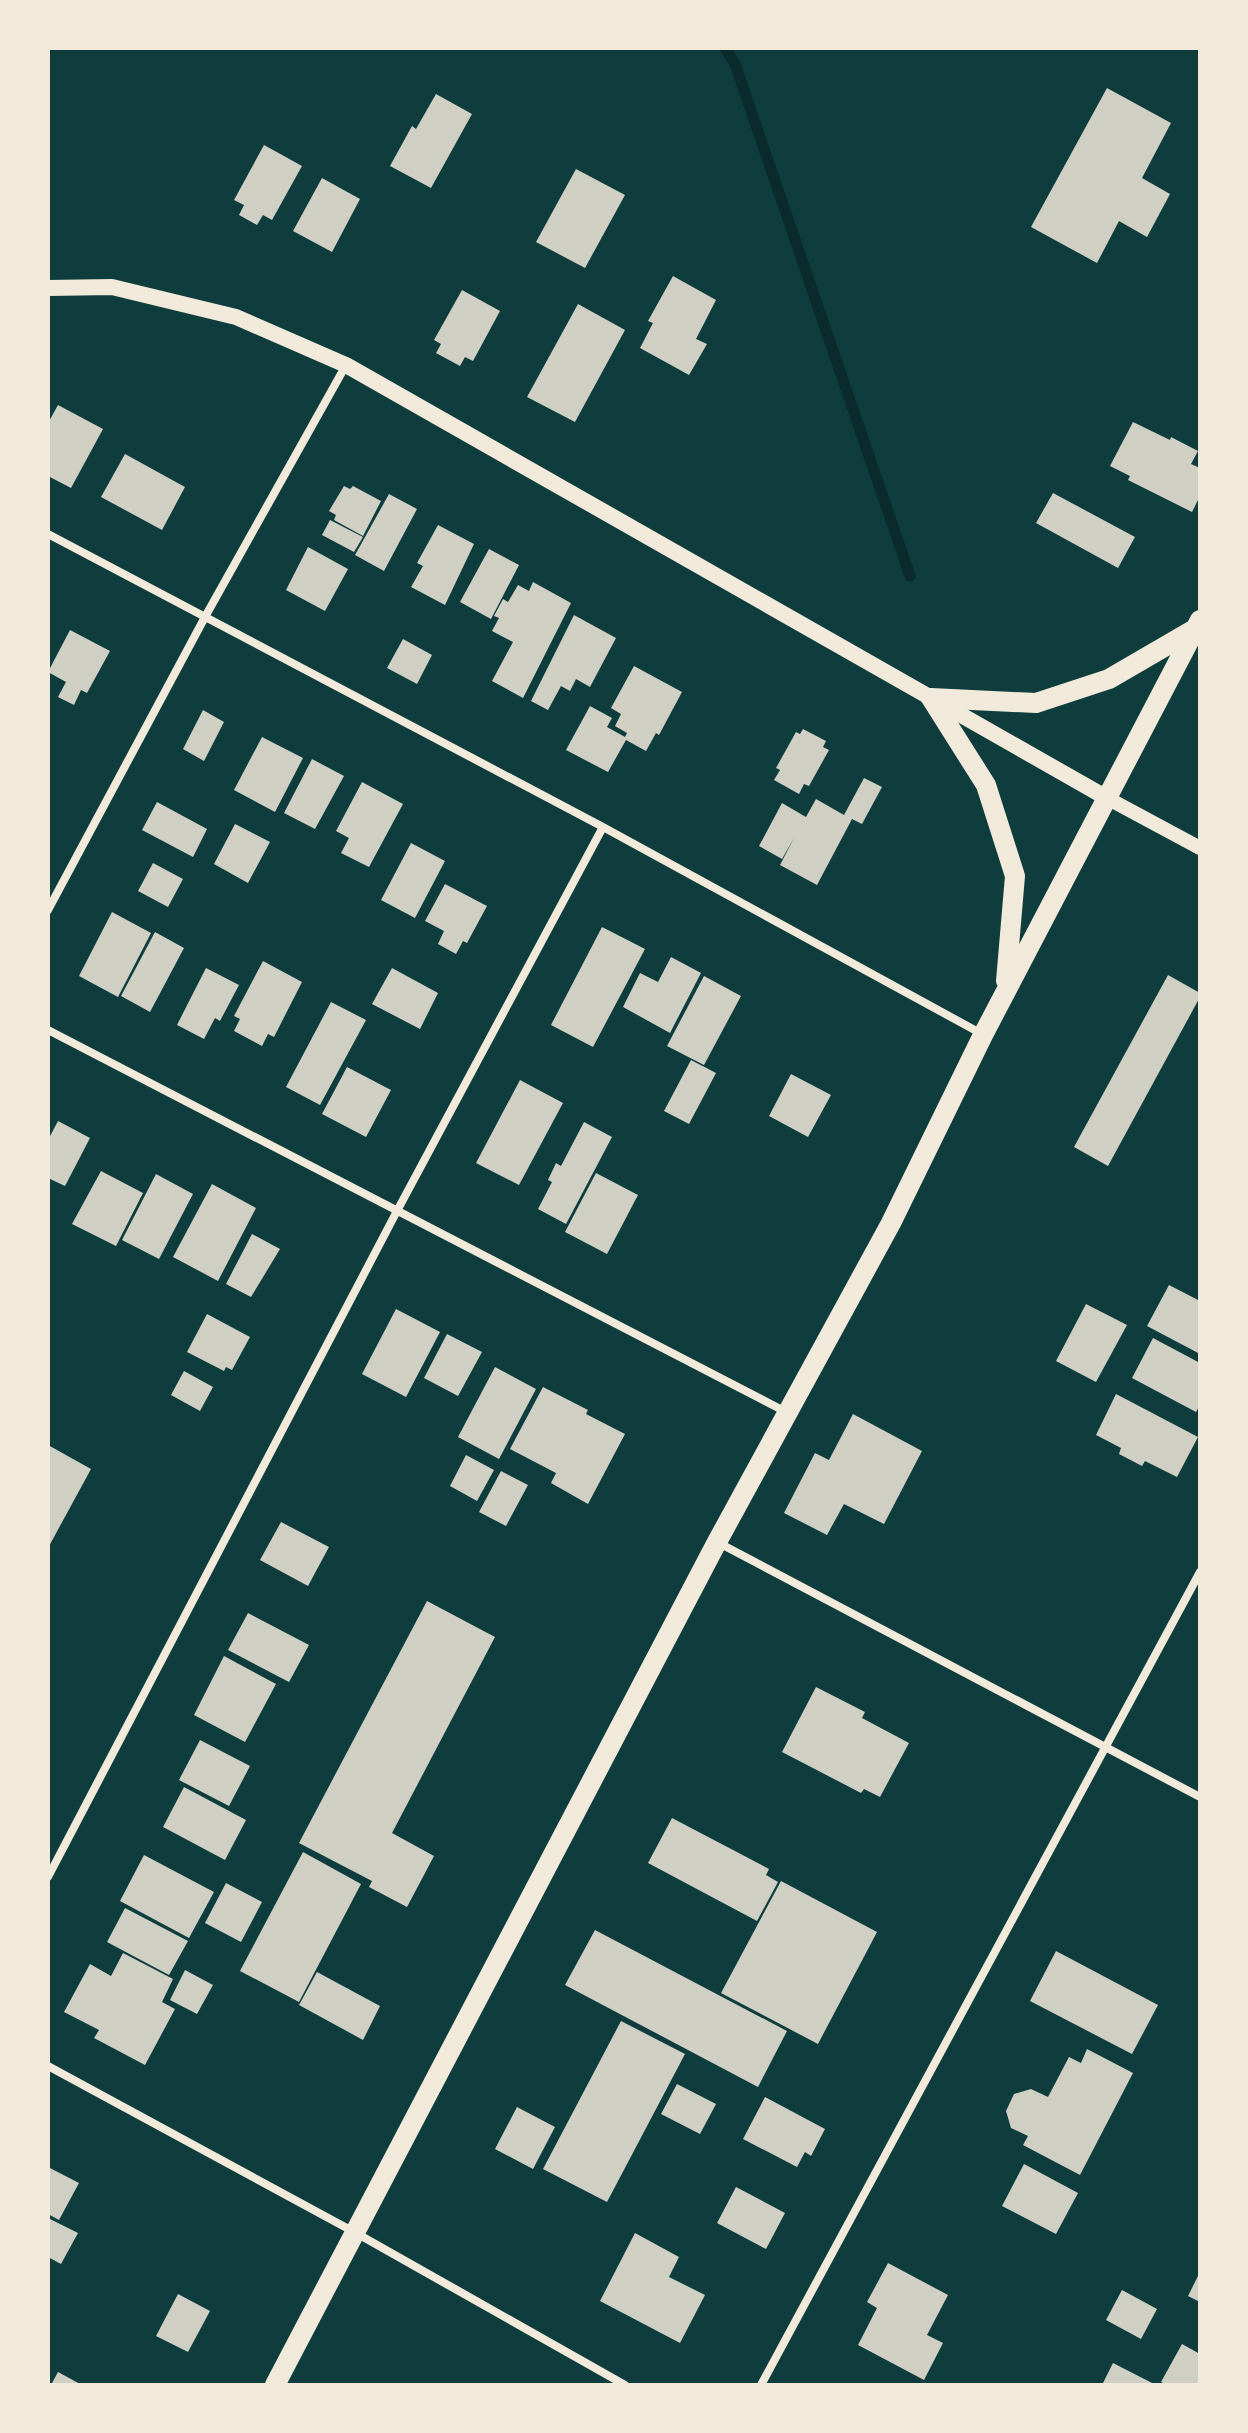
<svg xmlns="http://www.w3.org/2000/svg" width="1248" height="2433" viewBox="0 0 1248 2433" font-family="Mulish,sans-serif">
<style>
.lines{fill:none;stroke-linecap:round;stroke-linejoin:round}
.stream{stroke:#0a2a2b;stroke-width:11}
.building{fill:#cfcfc3}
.minor{stroke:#f1e9da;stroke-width:8}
.tertiary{stroke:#f1e9da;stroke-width:14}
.secondary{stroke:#f1e9da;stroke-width:16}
.primary{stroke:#f1e9da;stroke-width:20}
</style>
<rect width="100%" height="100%" fill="#0f3d3e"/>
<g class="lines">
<path class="stream" d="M725 48 735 64 910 576"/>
</g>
<path class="building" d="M1107 88 1171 123 1142 178 1170 194 1147 237 1119 221 1097 263 1031 227Z
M436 94 472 114 431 188 390 166 412 126 416 129Z
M264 145 302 166 272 220 263 215 257 225 239 215 244 205 234 200Z
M576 169 625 195 585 268 536 242Z
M322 178 360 199 332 252 293 231Z
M673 276 716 300 696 339 707 344 689 375 640 348 653 323 648 321Z
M462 290 500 311 473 361 465 357 460 366 436 353 441 344 434 340Z
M578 304 625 330 575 422 527 397Z
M58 405 103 429 71 488 48 476V423Z
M1133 422 1170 440 1171 437 1198 451 1191 464 1200 468V496L1192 512 1128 480 1130 476 1110 466Z
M125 454 185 487 162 530 101 497Z
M344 486 350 489 353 486 381 501 363 536 334 520 336 515 329 511Z
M1053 493 1135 537 1118 568 1036 523Z
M389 494 417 509 384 571 355 555Z
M330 520 363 537 354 552 322 535Z
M438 525 474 544 445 605 411 587 423 566 417 563Z
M308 547 348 569 325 611 286 590Z
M489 549 519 565 491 619 460 602Z
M533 582 571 603 523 698 492 681 513 642 492 631 499 618 494 616 503 599 508 602 518 585 529 591Z
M574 615 616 638 590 687 576 679 570 691 561 686 548 710 531 701Z
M70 630 110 651 87 693 81 690 74 705 58 697 66 682 48 672Z
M403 639 432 655 417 684 387 668Z
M634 666 682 692 659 735 656 733 646 751 626 740 608 772 566 750 590 706 612 718 607 727 625 737 627 733 615 726 621 714 611 708Z
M203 710 224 722 204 761 183 749Z
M803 729 826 741 823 747 829 750 809 786 804 784 799 794 774 780 780 770 776 768 796 732 800 734Z
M262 737 303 758 275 812 234 790Z
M312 759 344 776 315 829 284 813Z
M864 778 882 787 862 824 852 819 817 885 780 865 794 838 782 859 759 846 782 803 806 817 816 799 844 815Z
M362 782 403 804 369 867 341 853 349 838 336 831Z
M157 802 207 829 193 857 142 830Z
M235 824 270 842 248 883 214 864Z
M411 843 445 861 415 918 381 900Z
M153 863 183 879 168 907 138 891Z
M445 884 487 906 467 943 463 941 456 954 438 944 444 931 425 921Z
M112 912 151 933 118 997 79 976Z
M602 927 645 949 593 1047 551 1025Z
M155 932 184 948 150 1012 121 996Z
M671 957 701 973 670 1033 623 1007 640 973 658 982Z
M263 961 302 982 274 1037 268 1034 262 1046 234 1031 240 1019 234 1016Z
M206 968 239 985 220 1021 215 1018 204 1039 177 1025Z
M392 968 438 993 420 1029 372 1004Z
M1168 975 1200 993V997L1108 1166 1074 1147Z
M704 976 741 996 704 1065 667 1046Z
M331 1002 366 1020 320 1105 286 1087Z
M691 1060 716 1073 689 1124 664 1111Z
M347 1067 391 1090 366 1137 322 1114Z
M791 1074 831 1095 808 1137 769 1116Z
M520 1080 563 1103 519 1185 476 1163Z
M58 1121 90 1138 65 1186 48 1178V1140Z
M584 1122 612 1137 566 1224 538 1209 552 1182 548 1180 556 1163 561 1166Z
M101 1171 143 1193 116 1246 72 1224Z
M596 1173 638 1195 607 1254 565 1232Z
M156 1174 193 1194 159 1259 122 1240Z
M212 1184 256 1208 218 1281 173 1257Z
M252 1234 280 1249 251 1297 226 1284Z
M1169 1285 1200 1301V1354L1147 1326Z
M1086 1304 1127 1325 1096 1382 1056 1361Z
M396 1309 440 1332 406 1397 362 1374Z
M207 1314 250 1337 232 1370 226 1367 224 1371 187 1352Z
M447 1334 482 1352 458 1396 424 1378Z
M1153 1338 1200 1363V1405L1196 1412 1132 1378Z
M495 1367 536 1389 499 1459 458 1437Z
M184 1371 213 1387 200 1411 171 1395Z
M543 1387 588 1410 586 1414 625 1434 588 1504 551 1483 556 1473 510 1449Z
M1116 1394 1198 1437 1177 1477 1145 1461 1142 1466 1119 1454 1121 1448 1096 1435Z
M853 1414 922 1451 884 1524 844 1504 827 1535 784 1513 815 1453 829 1460Z
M48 1445 91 1469 48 1548Z
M466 1455 494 1470 477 1501 450 1486Z
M501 1471 528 1485 506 1526 479 1512Z
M281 1522 329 1547 308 1586 260 1560Z
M427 1601 495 1637 392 1833 434 1856 407 1907 369 1887 372 1881 299 1843Z
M248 1613 309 1645 289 1682 228 1650Z
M224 1656 276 1684 245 1742 194 1715Z
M816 1687 865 1712 862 1718 909 1743 880 1797 864 1789 861 1793 782 1752Z
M200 1740 250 1766 229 1806 179 1780Z
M184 1787 246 1820 225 1860 163 1827Z
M672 1818 769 1869 766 1875 778 1882 757 1921 648 1863Z
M303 1852 361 1884 299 2002 240 1971Z
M144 1855 214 1892 189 1938 120 1901Z
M781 1881 877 1932 818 2044 721 1993Z
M226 1883 262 1902 241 1942 205 1923Z
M125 1908 188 1941 169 1975 107 1942Z
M595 1930 787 2031 758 2087 565 1985Z
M1056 1951 1158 2005 1132 2054 1030 2001Z
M123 1953 173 1979 162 2002 175 2009 145 2065 94 2038 99 2030 64 2012 90 1964 111 1976Z
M185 1970 213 1985 197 2014 170 2000Z
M317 1972 380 2006 363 2040 299 2005Z
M621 2021 685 2054 607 2202 543 2169Z
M1087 2049 1133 2073 1080 2175 1023 2145 1028 2136 1011 2128 1006 2111 1014 2094 1031 2089 1048 2097 1069 2057 1081 2063Z
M677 2084 716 2104 700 2134 661 2114Z
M765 2097 825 2129 811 2156 805 2152 797 2167 743 2139Z
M517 2107 555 2127 533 2169 495 2149Z
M1024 2164 1078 2193 1056 2234 1002 2206Z
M48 2167 79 2183 59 2220 48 2214Z
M736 2187 785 2213 766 2249 717 2223Z
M48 2218 78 2233 61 2264 48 2257Z
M635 2233 679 2257 669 2277 705 2295 680 2343 600 2301Z
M888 2263 948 2295 927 2335 943 2343 924 2380 858 2345 877 2308 867 2302Z
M1200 2272V2302L1188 2296Z
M1122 2290 1157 2309 1141 2339 1106 2320Z
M178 2294 210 2311 188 2352 156 2336Z
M1182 2344 1200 2354V2385H1167L1161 2382Z
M1113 2363 1156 2385H1102Z
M58 2372 82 2385H51Z"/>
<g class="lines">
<path class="minor" d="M48 534 603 827 982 1034
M48 910 205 617 346 365
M48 1030 788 1413
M717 1542 1200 1797
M48 1877 397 1211 603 827
M48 2066 356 2233 625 2385
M761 2385 1200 1572"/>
<path class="tertiary" d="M1107 798 1200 848"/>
<path class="secondary" d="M48 288 112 287 236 317 346 365 1107 798"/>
<path class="primary" d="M931 698 986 785 1015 876 1006 981
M931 698 1036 703 1109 679 1195 629
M275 2385 717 1542 891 1223 983 1035 1200 620"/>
</g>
<rect width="1248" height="2433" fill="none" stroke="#f1e9da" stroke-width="100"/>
</svg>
